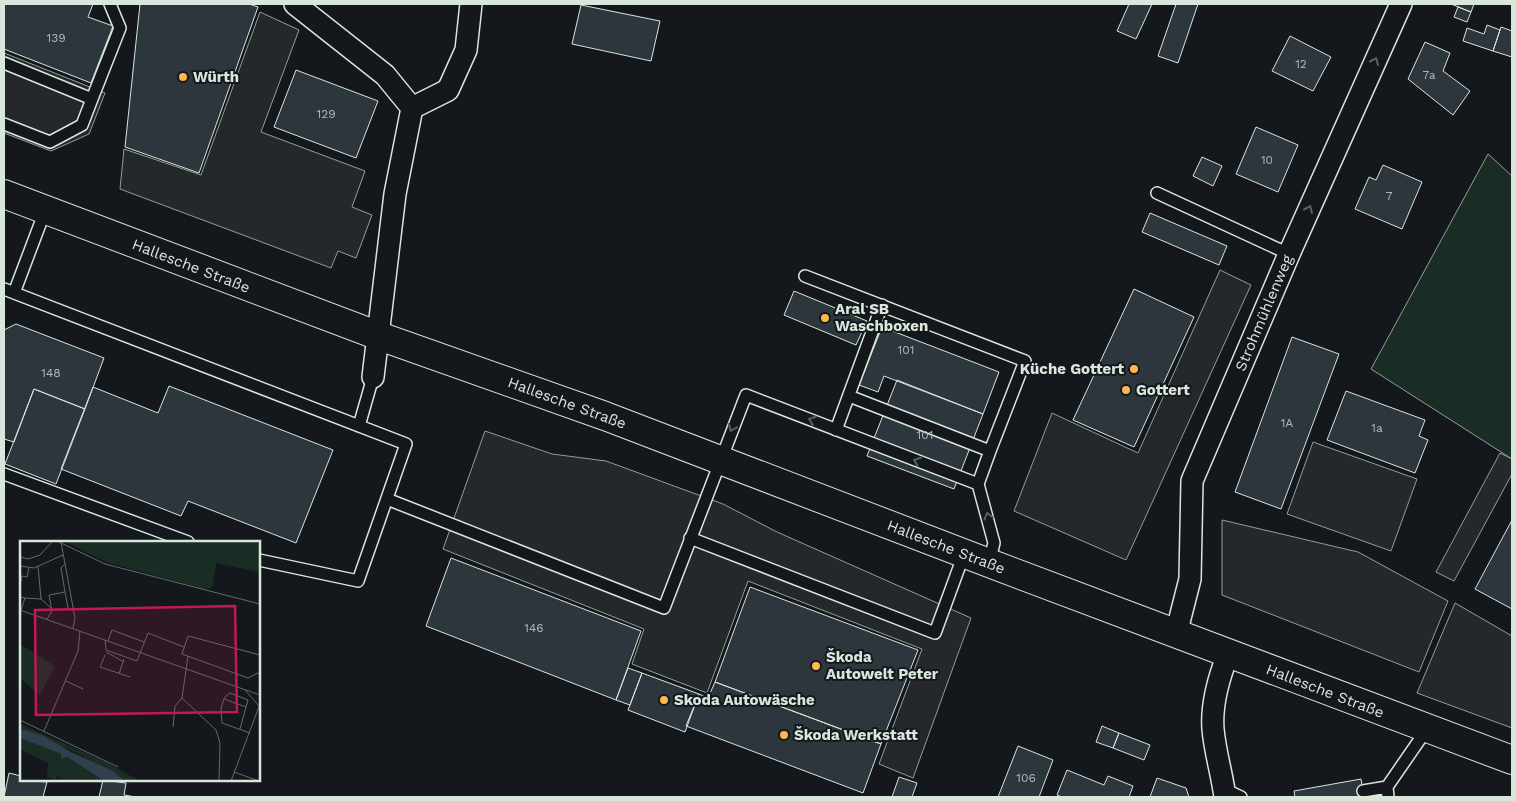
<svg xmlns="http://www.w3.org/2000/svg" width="1516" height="801" viewBox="0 0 1516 801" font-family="'Work Sans',sans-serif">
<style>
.green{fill:#1a2d24;stroke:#939e99}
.parking{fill:#24282b;stroke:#939e99}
.building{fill:#2c363c;stroke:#d8e6dc}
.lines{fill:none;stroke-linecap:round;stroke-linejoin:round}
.lane-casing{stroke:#d8e6dc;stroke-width:14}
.street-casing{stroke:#d8e6dc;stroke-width:24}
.secondary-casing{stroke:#d8e6dc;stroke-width:30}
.lane{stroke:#14181c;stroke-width:11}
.street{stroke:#14181c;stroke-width:21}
.secondary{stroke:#14181c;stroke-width:28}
.oneway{stroke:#59605f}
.poi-dot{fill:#ffb74d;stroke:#14181c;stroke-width:2}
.labels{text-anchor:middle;stroke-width:4;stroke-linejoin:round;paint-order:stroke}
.number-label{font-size:12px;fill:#adbab4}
.poi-label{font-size:15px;font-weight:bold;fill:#d8e6dc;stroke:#14181c;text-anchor:start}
.street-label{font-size:15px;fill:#d8e6dc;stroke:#14181c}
.inset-road{fill:none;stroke:#626a69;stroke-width:1}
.view{fill:#c2185b;fill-opacity:0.15;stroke:#c2185b;stroke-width:2.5}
.inset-edge{fill:none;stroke:#d8e6dc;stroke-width:2.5}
</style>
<rect width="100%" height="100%" fill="#14181c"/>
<path class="green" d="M1488 154 1512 176V459L1371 369Z"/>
<path class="parking" d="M260 12 299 30 261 132 365 171 352 207 372 215 356 258 338 251 331 268 120 189 124 149 201 175Z
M4 53 105 93 89 134 51 151 4 133Z
M1220 270 1251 285 1126 560 1014 511 1052 413 1138 453Z
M485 431 552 454 606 461 723 504 777 532 971 618 913 778 879 764 922 649 748 581 707 693 632 664 644 629 443 549Z
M1313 442 1417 479 1391 551 1287 514Z
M1500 453 1512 459V474L1454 581 1436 572Z
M1222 520 1358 552 1448 601 1419 672 1222 595Z
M1455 603 1512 636V728L1417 693Z"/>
<path class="building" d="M4 4H93L88 17 113 26 91 83 4 49Z
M140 4H249L258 7 199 173 125 147Z
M1129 4H1152L1136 39 1117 31Z
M1176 4H1198L1178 63 1158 56Z
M1451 4H1474L1471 12Z
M581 5 660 21 651 61 572 44Z
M1458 7 1471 12 1467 22 1454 17Z
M1487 25 1500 30 1493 51 1463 41 1467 28 1484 34Z
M1501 27 1512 31V57L1493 51Z
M1290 36 1331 57 1313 91 1272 71Z
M1425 42 1450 53 1443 71 1470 91 1453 115 1408 79Z
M296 70 378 101 356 158 274 127Z
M1256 127 1298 145 1278 192 1236 174Z
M1202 157 1222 166 1213 186 1193 176Z
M1383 165 1422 182 1402 229 1355 209 1369 177 1376 180Z
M1150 213 1227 246 1219 265 1142 232Z
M1134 289 1194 317 1134 447 1073 420Z
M794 291 867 321 856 345 784 315Z
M16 324 104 358 85 409 34 389 14 442 4 439V330Z
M882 327 999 372 983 414 884 376 878 392 859 385Z
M1292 337 1339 354 1281 509 1235 492Z
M897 380 983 414 954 489 867 456Z
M169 386 333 450 296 543 188 501 181 516 61 469 93 387 158 413Z
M34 389 85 409 56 484 5 464Z
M1346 391 1425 420 1419 436 1428 440 1415 473 1327 440Z
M1512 520V609L1475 589Z
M451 558 641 631 616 700 426 626Z
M750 587 918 650 881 744 715 682Z
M628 668 642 673 630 705 616 700Z
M642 673 699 694 685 732 628 710Z
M715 682 881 744 863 793 686 726 699 694 708 698Z
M1102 726 1119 733 1113 748 1096 742Z
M1119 733 1150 745 1144 760 1113 748Z
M1018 746 1053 760 1039 797H998Z
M1067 770 1104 785 1108 776 1133 786 1129 797H1062L1057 795Z
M9 773 21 776V780L47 782 43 797H4Z
M899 777 917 783 912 797H892Z
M1157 778 1186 788 1189 797H1150Z
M1361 779 1364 797H1295L1294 791Z
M103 780 126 783 124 795 136 797H99Z"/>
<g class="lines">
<defs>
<path id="lane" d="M4 63 92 99 82 125 50 142 4 124
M92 99 120 28 110 4
M1157 193 1289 254
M805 276 1025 361 990 451
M4 289 406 444 358 581 259 560
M14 293 45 211
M849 396 990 451 978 484
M359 426 373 377
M836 430 882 305
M4 474 188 542
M387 499 664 608 746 395 978 484 994 543 989 563
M690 538 935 633 964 554
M1224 789 1241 797
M1363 791 1387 787
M1388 797 1387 787 1427 729"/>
<path id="street" d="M295 4 385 75 412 108 395 194 373 377
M412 108 448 90 466 50 471 4
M1176 634 1190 579 1192 481 1289 254 1401 4
M1225 797C1222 774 1215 752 1213 729 1211 703 1219 677 1228 654"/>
<path id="secondary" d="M4 194 379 336 605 416 989 563 1512 760"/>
</defs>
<use href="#lane" class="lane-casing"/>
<use href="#street" class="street-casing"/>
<use href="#secondary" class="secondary-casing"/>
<use href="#lane" class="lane"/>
<use href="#street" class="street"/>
<use href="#secondary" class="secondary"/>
</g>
<defs><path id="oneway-chevron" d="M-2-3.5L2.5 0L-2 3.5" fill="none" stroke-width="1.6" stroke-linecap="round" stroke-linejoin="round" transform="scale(1.25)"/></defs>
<g class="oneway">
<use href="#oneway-chevron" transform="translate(1375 61) rotate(-66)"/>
<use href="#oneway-chevron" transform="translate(1309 209) rotate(-66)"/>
<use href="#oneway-chevron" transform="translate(812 420) rotate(-159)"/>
<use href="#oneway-chevron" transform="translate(732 428) rotate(112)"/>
<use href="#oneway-chevron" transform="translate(917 461) rotate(-159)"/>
<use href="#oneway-chevron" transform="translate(988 516) rotate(-106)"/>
</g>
<g class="poi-dot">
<circle cx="183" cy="77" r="5"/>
<circle cx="825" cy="318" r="5"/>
<circle cx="1134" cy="369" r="5"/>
<circle cx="1126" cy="390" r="5"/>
<circle cx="816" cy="666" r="5"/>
<circle cx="664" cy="700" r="5"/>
<circle cx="784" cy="735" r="5"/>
</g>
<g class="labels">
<g class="number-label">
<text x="56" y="42">139</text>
<text x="1301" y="68">12</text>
<text x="1429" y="79">7a</text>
<text x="326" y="118">129</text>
<text x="1267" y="164">10</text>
<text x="1389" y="200">7</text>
<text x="906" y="354">101</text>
<text x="51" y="377">148</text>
<text x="1287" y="427">1A</text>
<text x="1377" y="432">1a</text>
<text x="925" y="439">101</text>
<text x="534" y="632">146</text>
<text x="1026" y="782">106</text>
</g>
<g class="poi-label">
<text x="193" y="82">Würth</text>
<text x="835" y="314">Aral SB<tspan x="835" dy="17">Waschboxen</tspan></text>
<text x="1124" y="374" text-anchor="end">Küche Gottert</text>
<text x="1136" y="395">Gottert</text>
<text x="826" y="662">Škoda<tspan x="826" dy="17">Autowelt Peter</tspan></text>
<text x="674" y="705">Skoda Autowäsche</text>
<text x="794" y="740">Škoda Werkstatt</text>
</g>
<g class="street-label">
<text transform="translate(191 266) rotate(21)" y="5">Hallesche Straße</text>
<text transform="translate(1264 313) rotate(-67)" y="5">Strohmühlenweg</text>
<text transform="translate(567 403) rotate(20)" y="5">Hallesche Straße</text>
<text transform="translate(946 547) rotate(21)" y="5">Hallesche Straße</text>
<text transform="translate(1325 691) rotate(21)" y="5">Hallesche Straße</text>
</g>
</g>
<g transform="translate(20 541)">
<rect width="240" height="240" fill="#14181c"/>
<path d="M43 0H240V31L196 22 192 47 185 48 86 21ZM0 103 35 125 20 154 0 137ZM0 183 86 221 120 240H105L61 214 0 188ZM0 197 41 213V218L47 216 84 240H46L37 235 35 239 27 236 28 222 0 208Z" fill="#1a2d24"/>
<path d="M0 188 22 194 51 211 93 230 105 240H84L47 216 41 218V213L0 197Z" fill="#2f3f4d"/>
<path class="inset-road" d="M37 0 85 23 240 63M41 1 55 77 53 87M0 16 8 18 20 14 33 0M45 23 41 27 45 51 48 67 53 69M0 25 14 27 43 14M18 25 21 58 31 67M0 45 2 35 7 36 9 27M0 56 5 57 1 69M5 57 21 58M0 69 240 154M27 78 32 70 29 54 45 51M85 99 86 109 117 120 128 92 164 106M88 100 92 89 124 101M86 111 104 121M85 114 80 126 110 136M240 114 168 95 162 113 228 137 240 131M168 115 162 157 196 189 200 202 199 240M99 133 104 118M46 140 63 148M225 149 239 165M204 158 201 167 202 182 230 192M0 179 98 226M153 186 155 165 162 157M220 188 226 166 228 159 210 152 206 155 204 158 226 166M24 190 58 110 60 90M214 231 239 240M211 240 240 163"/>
<path class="view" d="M215 65 217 171 16 174 15 69Z"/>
<rect width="240" height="240" class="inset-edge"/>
</g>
<rect width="1516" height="801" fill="none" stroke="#d8e6dc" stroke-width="10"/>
</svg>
